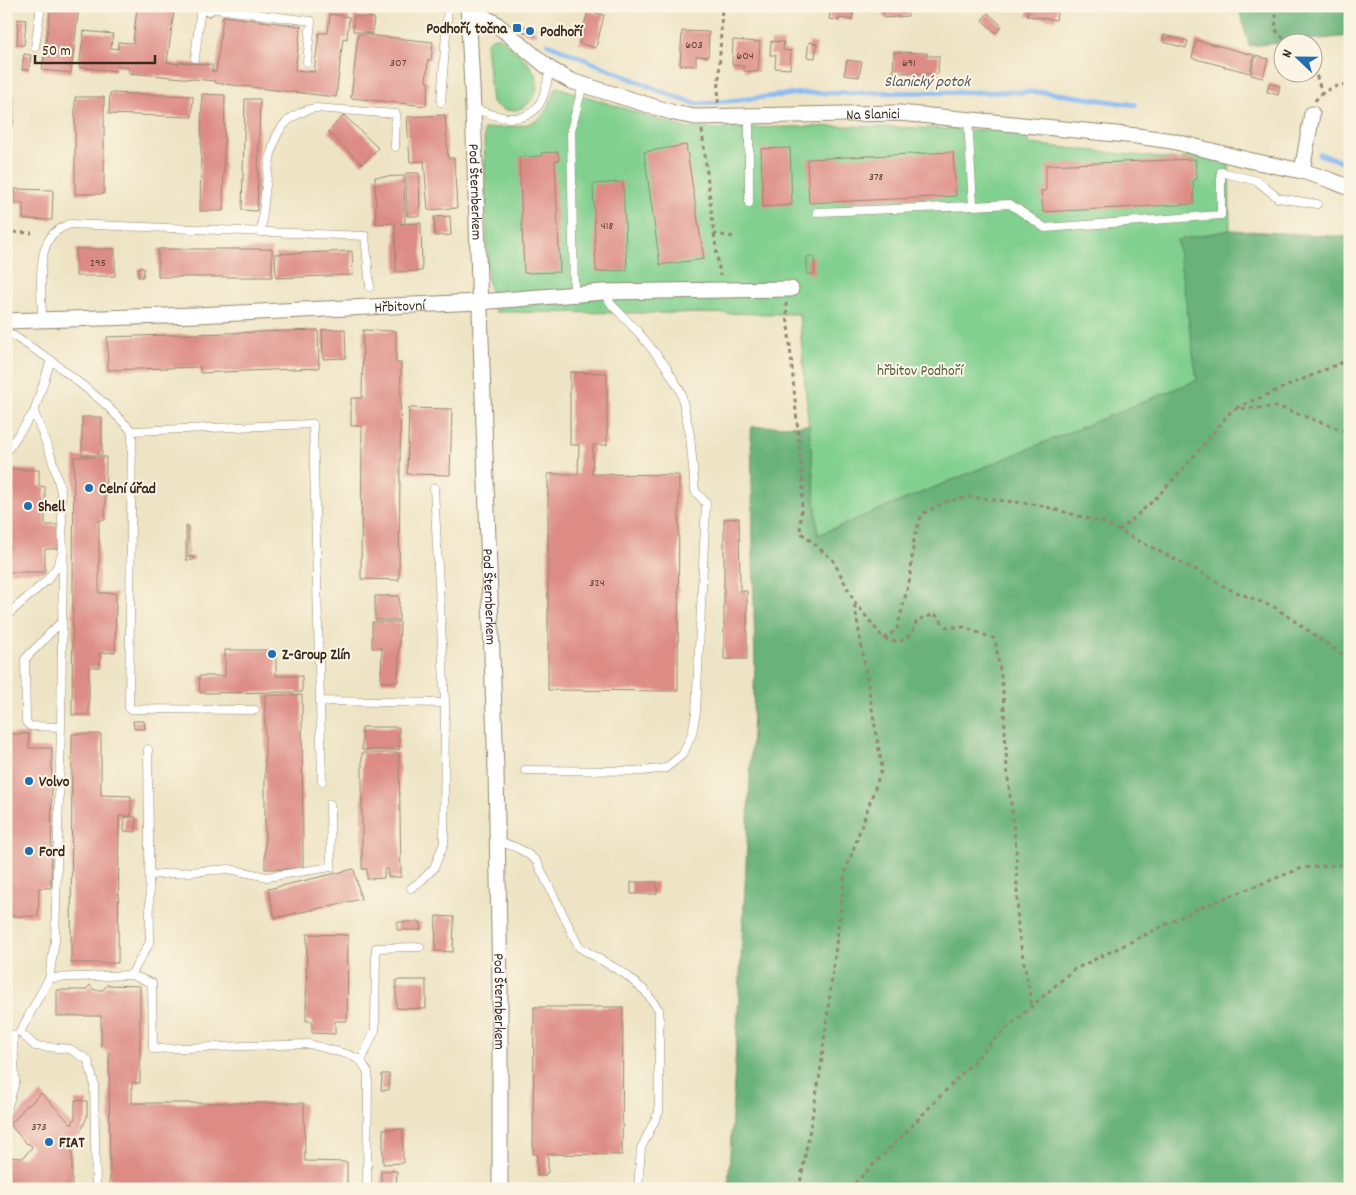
<svg xmlns="http://www.w3.org/2000/svg" width="1356" height="1195" viewBox="0 0 1356 1195" font-family="Dekko,sans-serif">
<style>
.green{fill:#82d08f;stroke:#5e7d56}
.forest{fill:#69b27a;stroke:#526e4c}
.lines{fill:none;stroke-linecap:round;stroke-linejoin:round}
.stream{stroke:#84b8f2;stroke-width:5}
.building{fill:#dd8b85}
.service-casing{stroke:#948772;stroke-width:9}
.minor-casing{stroke:#948772;stroke-width:17}
.path{stroke:#948772;stroke-width:3;stroke-dasharray:4 4;stroke-linecap:butt}
.service{stroke:#fff;stroke-width:8}
.minor{stroke:#fff;stroke-width:15}
.poi-dot{fill:#1f6fb2;stroke:#fcf5e5;stroke-width:2}
.labels{text-anchor:middle;stroke-width:4;stroke-linejoin:round;paint-order:stroke}
.number-label{font-size:12px;fill:#644238}
.poi-label{font-size:15px;font-weight:bold;fill:#3b2a1e;stroke:#fcf5e5;text-anchor:start}
.street-label{font-size:15px;fill:#3b2a1e;stroke:#fcf5e5}
.park-label{font-size:15px;fill:#505c40;stroke:#fcf5e5}
.water-label{font-size:16px;font-style:italic;fill:#51555e;stroke:#fcf5e5}
</style>
<rect width="100%" height="100%" fill="#fcf5e5"/>
<filter id="ink" filterUnits="userSpaceOnUse"><feTurbulence type="fractalNoise" baseFrequency=".02" numOctaves="2"/><feDisplacementMap in="SourceGraphic" scale="10" xChannelSelector="R" yChannelSelector="G"/><feConvolveMatrix kernelMatrix="1 2 1 2 8 2 1 2 1" color-interpolation-filters="sRGB"/></filter>
<filter id="wash" filterUnits="userSpaceOnUse"><feTurbulence type="fractalNoise" baseFrequency=".0096" numOctaves="4" result="noise"/><feDisplacementMap in="SourceGraphic" scale="20" xChannelSelector="R" yChannelSelector="G"/><feGaussianBlur stdDeviation="1.12" result="paint"/><feColorMatrix in="noise" values="0 0 0 0 0 0 0 0 0 0 0 0 0 0 0 0 0 1.4 0 .05"/><feComposite in="paint" operator="in"/></filter>
<g filter="url(#wash)">
<rect width="100%" height="100%" fill="#eee4c5"/>
<path class="green" d="M494 37H500C511 47 528 59 535 74 544 94 525 114 505 110 500 109 496 105 492 102L486 45 489 40Z
M557 87 688 129 847 126 1028 131 1029 144 1180 160 1192 153 1229 162 1230 230 1177 240 1198 380 818 535 799 314 495 312 488 281 484 129C498 127 523 128 536 121 546 115 552 98 557 87Z"/>
<path class="forest" d="M1238 6H1350V36L1249 46Z
M1230 230 1350 237V1189H728L745 887 755 667 751 427 809 425 818 535 1197 380 1177 240Z"/>
<g class="lines">
<path class="stream" d="M548 44 675 97 697 104 715 103
M720 102 801 93 1044 92 1135 105
M1319 154 1350 164"/>
</g>
<g id="blocks">
<path class="building" d="M51 6H79L71 73 42 70Z
M636 6H648L647 11 635 8Z
M794 6H812V10Z
M831 6H858V9L854 8 852 20 839 18V21L829 19Z
M882 6H907L908 16 884 18Z
M938 6H949L942 11Z
M1029 6H1058L1056 20 1027 16Z
M137 8 174 12 167 62 179 64V62L212 65V71L216 72 223 16 301 26 295 70 314 72 319 33H328L330 14 349 17 347 39 343 38 336 97 215 83V81L129 73V68L116 66 115 71 79 67 84 31 113 34 111 48 118 49V42L133 43Z
M588 11 604 15 596 48 579 43Z
M988 13 1002 26 996 33 982 20Z
M354 16 374 18 372 34 353 31Z
M18 19 26 20 24 45H17Z
M525 26 537 31 535 36 523 32Z
M682 31 709 32 708 57 696 56V66L680 65Z
M358 34 433 42 431 60H428L426 82H429L426 106 351 98Z
M1164 35 1188 41 1186 48 1163 42Z
M733 40 760 42 758 72 744 71V66L732 65Z
M1196 40 1254 55 1250 73 1192 58Z
M771 41 784 42 783 50 791 51 790 69 775 68 776 55H770Z
M809 42 817 44 815 58 807 57Z
M894 52 927 53V56H939L938 74 893 72Z
M24 54 31 55 29 70H22Z
M1256 55 1268 59 1263 78 1251 75Z
M847 60 862 62 859 77 844 75Z
M1269 83 1280 86 1278 95 1267 92Z
M6 90H10V96H14L13 126H6Z
M110 93 193 96 192 117 109 114Z
M202 94 225 95 223 211H200Z
M75 97H104V194H75Z
M245 99H260L257 211 242 210Z
M344 115 378 148 362 164 328 132Z
M445 115 448 158H454L457 208 428 210 424 161 410 162 407 117Z
M686 145 704 259 660 265 644 152Z
M790 148 792 205 763 207 761 149Z
M558 152 559 160 555 161 560 272 524 273 519 157 542 156 541 153Z
M953 152 956 196 809 203 807 159Z
M1195 159 1197 179 1193 180 1194 204 1043 212 1041 191H1046V165Z
M406 173H419L420 216H407Z
M404 176 405 223 400 224 421 223 422 271 396 272 395 223 376 224 375 177Z
M623 182 627 270 596 272 593 184Z
M15 189 53 190 52 220 23 219V203H15Z
M450 216 451 235 435 236 434 217Z
M76 249H115V276H76Z
M158 249H272V277H158Z
M352 251 353 275 276 278 275 254Z
M814 256 815 274H807V257Z
M138 268H144L143 277H138Z
M345 329 346 358 323 359 322 330Z
M318 330 319 368 200 373V367L108 370 107 337Z
M363 330 396 331V363H401L399 580 361 579 362 426H351V398H362Z
M570 372 607 373V445H593L592 474 679 475 678 691 548 690V474H578L579 445H570Z
M409 408 452 409 450 475 407 474Z
M82 417H102V455H82Z
M74 457H106L105 520H99V593H116L115 652 100 653V667H89V715H72Z
M10 469 39 470V486L45 487V525H60V549H45V572H6V548H10Z
M739 518 740 591H747V659H724V519Z
M186 526H188V557H194V560H186Z
M375 596H399V620H375Z
M372 622H400L398 682H381L382 648H372Z
M225 650H276V676H302V692L200 693 199 676H225Z
M265 695H302L303 869H265Z
M133 721H144L145 729H134Z
M362 727H399V750H362Z
M6 734H29V748H52L51 888H39L38 916H6Z
M72 734H101V795L131 796V816H119L118 963H71Z
M362 753H399L401 877H388V869H384V878L367 879V869H362Z
M125 817H136V832L124 831Z
M354 869 361 899 275 918 268 889Z
M631 882H657V894H631Z
M436 916 454 917 453 952 435 951Z
M397 922H421V930H397Z
M307 934 348 935 347 1021H335V1034L312 1033V1021H306Z
M396 980H426V1009L396 1008Z
M90 985 94 990H103L107 985 140 986V1083H132V1103H304L305 1161 347 1162V1189H110L109 1052H106L101 1047V1016H57V990H86Z
M534 1007H623L622 1155 548 1154V1173H546L545 1176H537V1154H533Z
M382 1074H389V1090H381Z
M41 1093 72 1125 75 1117V1100L87 1101V1117L80 1133 72 1140V1189H6V1157L23 1158 32 1147 28 1143 27 1144 10 1125 27 1105 28 1106Z
M383 1129H403V1163L383 1164Z
M381 1171H397L396 1187 381 1188Z"/>
</g>
</g>
<g filter="url(#ink)">
<use href="#blocks" fill-opacity="0" stroke="#948772" stroke-width="1"/>
<g class="lines">
<defs>
<path id="service" d="M193 6 311 21 307 62
M35 47 41 6
M195 58 201 7
M441 102 448 6
M473 108C494 116 525 128 540 103 546 94 547 80 550 69
M749 116V203
M973 206 1010 204 1045 228 1221 215V172L1257 181 1278 198 1317 204
M817 212 973 206 968 119
M261 232C264 208 267 148 280 130 288 118 301 111 315 108L396 114 395 147
M574 293 571 130 583 85
M42 320C42 296 36 254 52 235 56 230 64 227 69 224L365 236 370 287
M6 331 51 360 34 412 51 456 61 491 63 551 57 567 46 581 6 616
M51 360 103 402 132 431 313 424 322 781
M132 431 129 709 255 710
M6 452 34 412
M63 551 61 727 55 941 49 978 20 1032 35 1046 70 1049 88 1060 94 1083 96 1189
M320 701 445 703 434 488
M61 727 30 726 26 722 25 659 62 621
M525 770 643 771 666 768 683 754 692 734 696 712 706 503 695 491 690 435 681 392 665 365 638 332 612 305 603 292
M496 841C513 845 525 850 537 862L579 947 625 974 645 991 659 1010V1112L641 1148 638 1189
M149 875 229 869 267 877 331 867 330 804
M411 888 421 881 434 868 444 843 445 703
M131 975 152 983 153 1049 309 1044 350 1055 361 1061 368 1072 367 1189
M49 978 131 975 150 942 148 749
M361 1061 375 1030 376 948 420 947
M6 1113 15 1082 13 1035"/>
<g id="minor">
<path id="s1" d="M468 6 473 108 496 770 500 988V1189"/>
<path d="M208 8 209 6"/>
<path id="s2" d="M468 8 495 23 550 69 571 81 674 113 695 117 899 113 1137 136 1172 141 1248 160 1302 171 1330 180 1350 188"/>
<path d="M1302 171 1312 114"/>
<path id="s3" d="M6 321 196 315 479 302 603 292 791 289"/>
</g>
</defs>
<use href="#service" class="service-casing"/>
<use href="#minor" class="minor-casing"/>
<path class="path" d="M1277 6 1275 29 1287 42
M1314 68 1322 93
M1315 101C1323 90 1336 85 1350 84
M718 103 722 6
M702 130 714 234 735 237
M6 232 32 233
M714 234 720 276
M786 303 803 486 800 532 833 560 854 601 884 639 899 642 912 634 917 620 935 614 946 627H964L995 639 1003 690 1007 769 1016 848 1018 930 1032 1006
M1236 408 1350 359
M1119 531 1153 501 1183 469 1233 409 1279 407 1342 430 1350 436
M884 639 897 629 910 578 914 538 922 514 947 501 971 497 1039 505 1104 523 1200 572 1231 590 1276 608 1344 656 1350 675
M1350 802 1344 811V823L1350 827
M799 1189 820 1074 845 873 882 768 854 602
M849 1189 906 1132 996 1038 1073 970 1202 907 1302 868 1350 864"/>
<use href="#service" class="service"/>
<use href="#minor" class="minor"/>
</g>
</g>
<g class="poi-dot">
<rect x="512" y="23" width="10" height="10" rx="2.5"/>
<circle cx="530" cy="31" r="5"/>
<circle cx="89" cy="488" r="5"/>
<circle cx="28" cy="506" r="5"/>
<circle cx="272" cy="654" r="5"/>
<circle cx="29" cy="781" r="5"/>
<circle cx="29" cy="851" r="5"/>
<circle cx="49" cy="1142" r="5"/>
</g>
<g class="labels">
<g class="number-label">
<text x="694" y="48">603</text>
<text x="745" y="59">604</text>
<text x="398" y="66">307</text>
<text x="909" y="66">691</text>
<text x="876" y="180">378</text>
<text x="607" y="229">418</text>
<text x="98" y="266">295</text>
<text x="597" y="586">324</text>
<text x="39" y="1130">373</text>
</g>
<g class="poi-label">
<text x="507" y="33" text-anchor="end">Podhoří, točna</text>
<text x="540" y="36">Podhoří</text>
<text x="99" y="493">Celní úřad</text>
<text x="38" y="511">Shell</text>
<text x="282" y="659">Z-Group Zlín</text>
<text x="39" y="786">Volvo</text>
<text x="39" y="856">Ford</text>
<text x="59" y="1147">FIAT</text>
</g>
<g class="street-label">
<text dy="5" stroke="none"><textPath href="#s2" startOffset="434">Na Slanici</textPath></text>
<text dy="5" stroke="none"><textPath href="#s1" startOffset="186">Pod Šternberkem</textPath></text>
<text dy="5" stroke="none"><textPath href="#s3" startOffset="394">Hřbitovní</textPath></text>
<text dy="5" stroke="none"><textPath href="#s1" startOffset="591">Pod Šternberkem</textPath></text>
<text dy="5" stroke="none"><textPath href="#s1" startOffset="996">Pod Šternberkem</textPath></text>
</g>
<g class="park-label">
<text x="920" y="375">hřbitov Podhoří</text>
</g>
<g class="water-label">
<text x="927" y="86">Slanický potok</text>
</g>
</g>
<rect width="1356" height="1195" fill="none" stroke="#fcf5e5" stroke-width="25"/>
<g transform="translate(1298 58) rotate(292)"><circle r="24" fill="#fcf5e5" stroke="#afa495"/>
<path d="M0-4L9 19L0 12L-9 19Z" fill="#1f6fb2"/>
<text y="-8" font-size="14" font-weight="bold" text-anchor="middle" fill="#3b2a1e">N</text>
</g>
<path d="M35 55v8h120v-8" fill="none" stroke="#3b2a1e" stroke-width="2.5"/>
<text x="42" y="55" font-size="15" fill="#3b2a1e" stroke="#fcf5e5" stroke-width="4" paint-order="stroke">50 m</text>
</svg>
